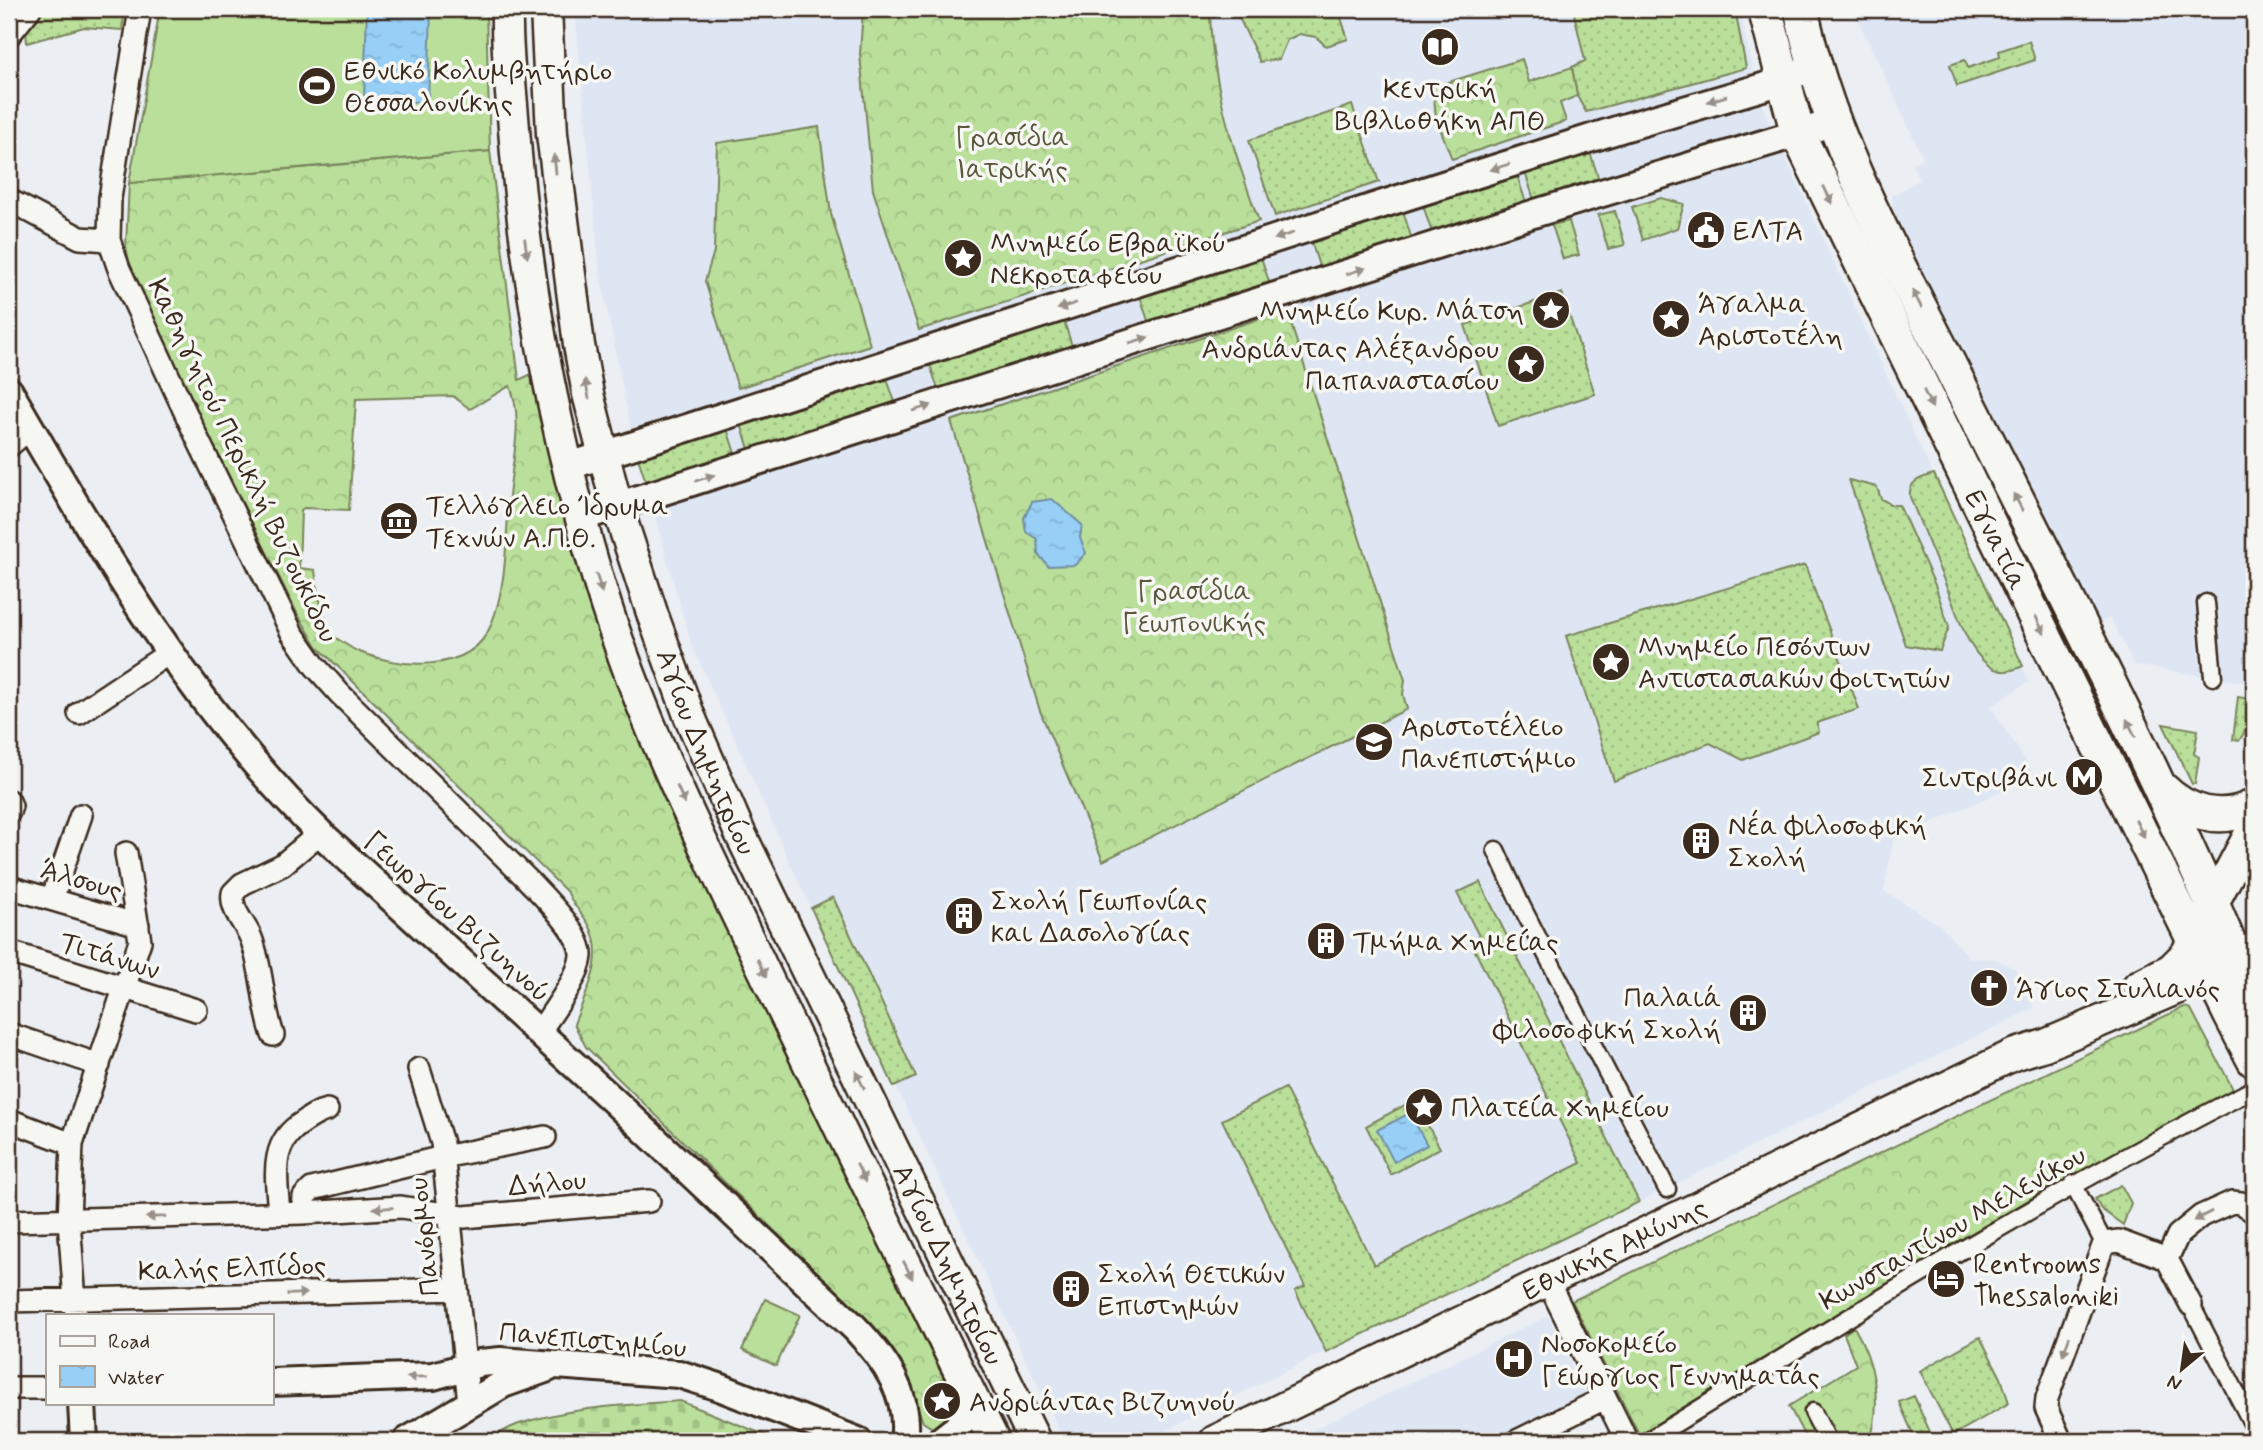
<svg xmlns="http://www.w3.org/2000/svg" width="2263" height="1450" viewBox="0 0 2263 1450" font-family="Mynerve,sans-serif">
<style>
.built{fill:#dee6f4}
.grass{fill:url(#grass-dots);stroke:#7a845c;stroke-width:2}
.forest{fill:url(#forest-crowns);stroke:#7a845c;stroke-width:2;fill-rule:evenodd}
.cemetery{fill:url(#cemetery-stones);stroke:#7a845c;stroke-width:2}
.pitch{fill:#b9df9a;stroke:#7a845c;stroke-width:2}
.water{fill:url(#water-ripples);stroke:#728da0;stroke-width:2}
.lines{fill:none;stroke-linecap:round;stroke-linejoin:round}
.pedestrian-casing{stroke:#3b2a1e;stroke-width:21}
.minor-casing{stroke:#3b2a1e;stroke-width:26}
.tertiary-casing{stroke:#3b2a1e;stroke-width:32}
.secondary-casing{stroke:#3b2a1e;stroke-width:35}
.primary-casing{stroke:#3b2a1e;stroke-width:38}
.pedestrian{stroke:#f6f6f2;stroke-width:16}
.minor{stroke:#f6f6f2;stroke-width:21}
.tertiary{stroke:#f6f6f2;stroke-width:26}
.secondary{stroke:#f6f6f2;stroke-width:30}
.primary{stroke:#f6f6f2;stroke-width:33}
.oneway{fill:#989088}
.labels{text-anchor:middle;stroke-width:7;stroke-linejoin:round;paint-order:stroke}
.poi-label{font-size:28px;fill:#3b2a1e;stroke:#f6f6f2;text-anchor:start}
.park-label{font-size:28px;fill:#5a573d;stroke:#f6f6f2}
.street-label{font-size:28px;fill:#3b2a1e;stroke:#f6f6f2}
</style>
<defs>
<pattern id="grass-dots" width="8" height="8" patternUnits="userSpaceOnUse" patternTransform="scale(1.75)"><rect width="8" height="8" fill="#b9df9a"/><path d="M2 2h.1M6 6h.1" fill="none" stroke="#a0c084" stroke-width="1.8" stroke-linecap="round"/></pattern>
<pattern id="forest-crowns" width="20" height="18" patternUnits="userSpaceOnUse" patternTransform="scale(1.75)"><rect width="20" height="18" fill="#b9df9a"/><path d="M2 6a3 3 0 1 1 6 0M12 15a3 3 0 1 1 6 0" fill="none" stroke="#a0c084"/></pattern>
<pattern id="cemetery-stones" width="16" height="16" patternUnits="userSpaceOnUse" patternTransform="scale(1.75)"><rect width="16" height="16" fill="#b9df9a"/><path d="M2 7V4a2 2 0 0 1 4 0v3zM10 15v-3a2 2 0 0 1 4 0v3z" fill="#a0c084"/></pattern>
<pattern id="water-ripples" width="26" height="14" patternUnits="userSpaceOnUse" patternTransform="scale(1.75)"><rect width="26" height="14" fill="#97cff7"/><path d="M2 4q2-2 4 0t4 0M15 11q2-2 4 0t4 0" fill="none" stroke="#83b2d3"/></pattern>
</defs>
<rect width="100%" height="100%" fill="#ebeff3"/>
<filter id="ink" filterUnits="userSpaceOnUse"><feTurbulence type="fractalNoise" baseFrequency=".0143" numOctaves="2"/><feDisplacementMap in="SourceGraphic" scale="14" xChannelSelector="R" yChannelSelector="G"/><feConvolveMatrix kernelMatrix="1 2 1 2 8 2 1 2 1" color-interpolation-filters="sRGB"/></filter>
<g filter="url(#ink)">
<path class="built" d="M575 9H1739L1753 73 1762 105 1786 159 2029 681 1991 707 2035 776 1893 840 1884 891 1940 925 1970 958 1995 959 2016 969 2034 1008 1639 1202 1322 1353 1144 1441H1064L796 876 691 643 634 445 600 274Z
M1853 9H2254V684L2134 665 2110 618 2098 623 2015 464 1894 213 1892 196 1919 180 1912 164 1923 158Z
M1548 1316 1589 1401 1507 1441H1290Z"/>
<path class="grass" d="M43 9H125L122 30 84 27 27 43 26 32Z
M1235 9H1338L1348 39 1326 46 1316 37 1299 34 1287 40 1279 59 1260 62Z
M1573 9H1735L1746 68 1586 112 1577 96 1572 67 1585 61Z
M2029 41 2035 60 1957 86 1950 65 1965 60 1968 68 2000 57 1999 51Z
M1352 105 1379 182 1275 216 1249 140Z
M1589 149 1600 183 1535 203 1524 169Z
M1516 172 1527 206 1433 236 1422 202Z
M1661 198 1684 204 1677 228 1643 240 1632 207Z
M1402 208 1413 243 1321 272 1310 238Z
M1615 211 1625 245 1608 249 1598 215Z
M1569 221 1579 255 1563 259 1552 225Z
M1260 254 1271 288 1150 327 1139 293Z
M1562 293 1595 394 1498 426 1465 325Z
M1063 318 1073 349 939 392 929 362Z
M886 376 896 405 750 452 741 424Z
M727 429 736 456 647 485 638 458Z
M1934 474 2023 666C2010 672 2000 674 1988 665 1966 648 1957 612 1947 588 1935 558 1922 528 1910 497 1908 481 1920 478 1934 474Z
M1849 480 1877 487 1881 499 1892 505H1899L1935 585 1949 627 1940 651 1906 645Z
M1805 565 1859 709 1817 723 1819 732 1743 760 1710 743 1614 781 1566 636Z
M2238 697 2254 700V717L2239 741 2233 740Z
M2163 724 2198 730 2194 754 2199 757 2195 784H2192Z
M1480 882 1639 1202 1326 1352 1295 1291 1305 1286 1222 1120 1285 1088 1374 1265 1581 1163 1472 945 1481 940 1457 893Z
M833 897 916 1077 894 1087 811 908Z
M1414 1100 1440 1148 1391 1175 1366 1126Z
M2121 1185 2131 1203 2123 1225 2101 1209 2095 1199Z
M1980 1337 2001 1378 2009 1403 1953 1435 1920 1371Z
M1914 1396 1934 1441H1916L1899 1402Z"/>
<path class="forest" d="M863 9H1210C1211 82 1234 153 1259 221L919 330 873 190 860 54Z
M1522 59 1529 82 1572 67 1577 96 1560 103 1566 121 1452 159 1436 118 1433 87Z
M819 127 831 214 870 345 738 388 705 281 714 251 717 143Z
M490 151 519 380 534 373 651 765 785 1051 958 1408 937 1431 923 1422 900 1363 865 1319 586 1047 574 1024C586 992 607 958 589 925 583 914 573 906 568 893L317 646 297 613 215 448 130 267 126 246 129 183ZM510 386C524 421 512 460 509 497 506 538 507 586 491 625 471 675 398 668 357 651 348 647 339 639 330 634L318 594 315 570 299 568 301 510 304 508 349 510 356 399 453 396 470 409Z
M1280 312 1289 318 1405 680 1403 694 1407 709 1103 861 1040 711 951 421Z
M2184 1007 2191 1009 2234 1091 2042 1192 1640 1436 1572 1301Z
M1854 1327C1875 1362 1882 1402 1870 1441H1833L1829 1434 1805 1437 1789 1406 1856 1365 1844 1334Z"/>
<path class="cemetery" d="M680 1401 780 1441H485C496 1436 507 1428 519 1424 570 1407 627 1405 680 1401Z"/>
<path class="pitch" d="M160 9H486L490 151 129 183Z
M765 1299 800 1315 776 1366 742 1350Z"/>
<path class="water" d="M367 9H431L428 102 364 101Z
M1052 499 1082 525 1080 538 1086 553 1075 565 1048 566 1038 554 1037 539 1026 532 1024 518 1032 502Z
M1410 1113 1427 1145 1394 1162 1377 1130Z"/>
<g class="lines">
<defs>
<path id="pedestrian" d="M2206 603 2213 677
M1496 850 1522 907 1667 1189
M2073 1184 2105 1245
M2191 1305 2254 1427
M1813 1412 1828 1441
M1647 1441C1846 1319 2045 1195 2254 1089"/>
<path id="minor" d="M140 9 110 198 109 240 119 269 199 442 292 633 315 666 340 694 528 880C543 896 582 933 581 956 579 979 551 1013 539 1033
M9 35 30 9
M9 200 80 238 109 240
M9 446 30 428
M79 713 169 653
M9 801 11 806 9 812
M9 887 138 925
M52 899 81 815
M9 952 196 1010
M9 1034 99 1065
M273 1035C262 1004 263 969 251 938 245 923 230 910 233 893L242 884 282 865 320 833
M419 1069 442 1143 469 1403
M9 1120 72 1144
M303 1213 304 1197 312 1189 443 1157 545 1137
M279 1214C277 1179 268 1144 302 1123 311 1117 318 1112 327 1110
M9 1221 303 1213 401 1207 464 1217 649 1201
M2167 1259 2178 1235 2201 1216 2232 1202 2241 1203 2254 1212
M1547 1280 1627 1441
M9 1301 457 1289
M76 1315 69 1220 72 1144 140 941 126 853
M9 1388H47
M1517 1441 1605 1398
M2061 1441 2046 1408 2047 1398 2103 1246 2111 1242 2119 1241 2167 1259 2191 1305"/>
<path id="tertiary" d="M9 391C100 547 190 706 320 833L615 1102 855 1328C885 1359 911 1396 904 1441
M569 466 1408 196 1623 128 1783 81 1800 72
M582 517 1536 213 1835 122
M271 1382 433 1376 480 1363 501 1361 679 1374 719 1387 858 1441
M82 1403 84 1441
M407 1441 503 1384 548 1368
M940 1441 958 1427 972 1397"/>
<g id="secondary">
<path d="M507 9C506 44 510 81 513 116 524 274 554 432 599 583 639 716 701 841 761 965 837 1124 915 1283 994 1441"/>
<path id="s1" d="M546 9 552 134 579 345 588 394 617 506 653 616 689 715 739 831 1035 1441"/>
<path d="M2138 986 2171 969 2186 954 2254 826"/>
<path id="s2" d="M1215 1441 2013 1055 2045 1045 2190 983 2254 948"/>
</g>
<g id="primary">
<path id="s3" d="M1765 9 1798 134 2230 1014 2254 1060"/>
<path d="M1801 9C1828 143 1900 266 1961 388 2063 591 2170 793 2254 1004"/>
<path d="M2162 789C2187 814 2222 823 2254 806"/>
</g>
</defs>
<use href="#pedestrian" class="pedestrian-casing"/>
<use href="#minor" class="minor-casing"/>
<use href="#tertiary" class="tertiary-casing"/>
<use href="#secondary" class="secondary-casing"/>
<use href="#primary" class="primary-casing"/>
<use href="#pedestrian" class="pedestrian"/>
<use href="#minor" class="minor"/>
<use href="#tertiary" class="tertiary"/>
<use href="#secondary" class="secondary"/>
<use href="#primary" class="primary"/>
</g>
<defs><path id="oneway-solid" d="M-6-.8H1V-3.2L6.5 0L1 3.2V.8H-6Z" transform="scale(1.75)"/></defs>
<g class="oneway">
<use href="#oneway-solid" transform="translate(1717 99) rotate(163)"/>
<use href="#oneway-solid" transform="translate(555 164) rotate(-96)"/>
<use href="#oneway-solid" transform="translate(1500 167) rotate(162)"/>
<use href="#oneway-solid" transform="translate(1828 195) rotate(64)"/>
<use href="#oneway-solid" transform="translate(1284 236) rotate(162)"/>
<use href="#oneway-solid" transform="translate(526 248) rotate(82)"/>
<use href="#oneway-solid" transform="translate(1356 271) rotate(-18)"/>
<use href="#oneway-solid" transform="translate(1917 299) rotate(-117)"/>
<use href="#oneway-solid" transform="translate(1067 306) rotate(162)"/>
<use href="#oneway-solid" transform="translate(1139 340) rotate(-17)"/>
<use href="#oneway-solid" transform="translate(587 389) rotate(-102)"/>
<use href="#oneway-solid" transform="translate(1928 399) rotate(64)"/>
<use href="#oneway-solid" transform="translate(922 408) rotate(-18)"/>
<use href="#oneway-solid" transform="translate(705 478) rotate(-18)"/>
<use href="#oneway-solid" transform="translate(2018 502) rotate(-117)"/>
<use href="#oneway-solid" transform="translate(599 583) rotate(73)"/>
<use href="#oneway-solid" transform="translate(2040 625) rotate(64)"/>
<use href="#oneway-solid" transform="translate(2131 728) rotate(-117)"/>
<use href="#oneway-solid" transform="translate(681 795) rotate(66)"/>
<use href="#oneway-solid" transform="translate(2140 829) rotate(64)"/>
<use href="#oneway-solid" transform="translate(762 968) rotate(64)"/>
<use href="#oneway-solid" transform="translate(860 1080) rotate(-116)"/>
<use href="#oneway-solid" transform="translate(861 1173) rotate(64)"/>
<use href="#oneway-solid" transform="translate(383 1208) rotate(178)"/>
<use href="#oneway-solid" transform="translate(2203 1216) rotate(151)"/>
<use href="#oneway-solid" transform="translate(156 1217) rotate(178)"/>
<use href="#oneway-solid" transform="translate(908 1270) rotate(63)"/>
<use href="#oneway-solid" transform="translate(297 1294) rotate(-2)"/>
<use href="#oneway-solid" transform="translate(2066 1346) rotate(110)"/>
<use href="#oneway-solid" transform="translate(417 1377) rotate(178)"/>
</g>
</g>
<defs>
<symbol id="library-disc" viewBox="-11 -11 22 22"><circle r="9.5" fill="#3b2a1e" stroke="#f6f6f2"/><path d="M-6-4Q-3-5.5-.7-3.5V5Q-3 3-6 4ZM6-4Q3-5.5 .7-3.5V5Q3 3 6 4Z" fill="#fff"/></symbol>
<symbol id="stadium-disc" viewBox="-11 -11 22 22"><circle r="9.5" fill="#3b2a1e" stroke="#f6f6f2"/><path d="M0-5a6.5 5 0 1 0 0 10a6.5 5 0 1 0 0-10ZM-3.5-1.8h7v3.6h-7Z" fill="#fff"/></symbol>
<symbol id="civic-disc" viewBox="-11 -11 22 22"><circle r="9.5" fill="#3b2a1e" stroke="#f6f6f2"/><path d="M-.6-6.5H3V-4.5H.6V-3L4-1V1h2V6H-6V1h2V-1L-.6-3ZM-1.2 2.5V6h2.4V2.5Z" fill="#fff"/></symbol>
<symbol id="sight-disc" viewBox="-11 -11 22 22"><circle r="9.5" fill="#3b2a1e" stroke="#f6f6f2"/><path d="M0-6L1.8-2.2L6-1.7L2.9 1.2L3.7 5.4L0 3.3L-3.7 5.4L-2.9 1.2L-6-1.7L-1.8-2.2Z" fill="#fff"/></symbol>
<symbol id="museum-disc" viewBox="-11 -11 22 22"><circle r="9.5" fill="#3b2a1e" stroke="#f6f6f2"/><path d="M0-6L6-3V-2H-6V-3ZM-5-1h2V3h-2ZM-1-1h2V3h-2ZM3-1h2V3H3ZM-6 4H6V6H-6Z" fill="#fff"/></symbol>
<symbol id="university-disc" viewBox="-11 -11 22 22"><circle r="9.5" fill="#3b2a1e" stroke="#f6f6f2"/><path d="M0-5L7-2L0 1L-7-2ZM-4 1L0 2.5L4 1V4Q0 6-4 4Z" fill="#fff"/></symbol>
<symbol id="metro-disc" viewBox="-11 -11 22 22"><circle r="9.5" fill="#3b2a1e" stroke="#f6f6f2"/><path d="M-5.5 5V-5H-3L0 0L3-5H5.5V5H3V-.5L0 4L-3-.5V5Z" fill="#fff"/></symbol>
<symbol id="building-disc" viewBox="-11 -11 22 22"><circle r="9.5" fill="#3b2a1e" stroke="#f6f6f2"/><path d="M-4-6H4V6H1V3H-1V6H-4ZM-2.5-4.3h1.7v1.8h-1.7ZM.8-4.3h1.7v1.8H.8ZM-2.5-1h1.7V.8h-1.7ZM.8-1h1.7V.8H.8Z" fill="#fff"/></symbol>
<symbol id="church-disc" viewBox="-11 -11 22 22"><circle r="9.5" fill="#3b2a1e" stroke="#f6f6f2"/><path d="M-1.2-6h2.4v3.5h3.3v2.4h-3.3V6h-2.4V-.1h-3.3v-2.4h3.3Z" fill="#fff"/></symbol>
<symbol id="hotel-disc" viewBox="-11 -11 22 22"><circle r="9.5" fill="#3b2a1e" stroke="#f6f6f2"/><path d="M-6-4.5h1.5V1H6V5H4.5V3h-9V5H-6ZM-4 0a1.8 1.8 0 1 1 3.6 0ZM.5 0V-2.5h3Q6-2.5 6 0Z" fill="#fff"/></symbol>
<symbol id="hospital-disc" viewBox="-11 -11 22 22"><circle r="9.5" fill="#3b2a1e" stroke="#f6f6f2"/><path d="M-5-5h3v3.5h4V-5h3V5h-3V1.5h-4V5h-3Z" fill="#fff"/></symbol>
</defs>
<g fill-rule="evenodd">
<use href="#library-disc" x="1418" y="25" width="44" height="44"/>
<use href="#stadium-disc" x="295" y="64" width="44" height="44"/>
<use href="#civic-disc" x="1684" y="208" width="44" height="44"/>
<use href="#sight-disc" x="941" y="236" width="44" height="44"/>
<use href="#sight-disc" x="1529" y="288" width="44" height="44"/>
<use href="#sight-disc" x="1649" y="297" width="44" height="44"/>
<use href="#sight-disc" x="1504" y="342" width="44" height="44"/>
<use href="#museum-disc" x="377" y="499" width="44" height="44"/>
<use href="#sight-disc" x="1589" y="640" width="44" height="44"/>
<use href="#university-disc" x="1352" y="720" width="44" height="44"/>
<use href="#metro-disc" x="2062" y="755" width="44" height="44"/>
<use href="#building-disc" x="1679" y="819" width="44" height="44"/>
<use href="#building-disc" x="942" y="894" width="44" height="44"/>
<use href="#building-disc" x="1304" y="919" width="44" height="44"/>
<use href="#church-disc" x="1967" y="966" width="44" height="44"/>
<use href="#building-disc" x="1726" y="991" width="44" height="44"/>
<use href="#sight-disc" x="1402" y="1085" width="44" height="44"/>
<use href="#hotel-disc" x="1924" y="1257" width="44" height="44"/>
<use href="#building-disc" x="1049" y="1267" width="44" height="44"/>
<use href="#hospital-disc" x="1492" y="1337" width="44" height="44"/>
<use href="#sight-disc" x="920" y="1379" width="44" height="44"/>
</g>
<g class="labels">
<g class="poi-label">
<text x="344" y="80">Εθνικό Κολυμβητήριο<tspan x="344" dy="32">Θεσσαλονίκης</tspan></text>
<text x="1440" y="98" text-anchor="middle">Κεντρική<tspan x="1440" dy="32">Βιβλιοθήκη ΑΠΘ</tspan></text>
<text x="1733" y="240">ΕΛΤΑ</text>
<text x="990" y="252">Μνημείο Εβραϊκού<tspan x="990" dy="32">Νεκροταφείου</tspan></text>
<text x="1698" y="313">Άγαλμα<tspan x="1698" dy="32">Αριστοτέλη</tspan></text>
<text x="1524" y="320" text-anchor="end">Μνημείο Κυρ. Μάτση</text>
<text x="1499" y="358" text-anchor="end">Ανδριάντας Αλέξανδρου<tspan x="1499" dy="32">Παπαναστασίου</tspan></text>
<text x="426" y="515">Τελλόγλειο Ίδρυμα<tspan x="426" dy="32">Τεχνών Α.Π.Θ.</tspan></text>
<text x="1638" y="656">Μνημείο Πεσόντων<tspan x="1638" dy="32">Αντιστασιακών Φοιτητών</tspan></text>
<text x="1401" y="736">Αριστοτέλειο<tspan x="1401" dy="32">Πανεπιστήμιο</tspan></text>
<text x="2057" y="787" text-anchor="end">Σιντριβάνι</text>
<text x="1728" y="835">Νέα Φιλοσοφική<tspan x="1728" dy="32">Σχολή</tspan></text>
<text x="991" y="910">Σχολή Γεωπονίας<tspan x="991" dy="32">και Δασολογίας</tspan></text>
<text x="1353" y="951">Τμήμα Χημείας</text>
<text x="2016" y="998">Άγιος Στυλιανός</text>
<text x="1721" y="1007" text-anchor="end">Παλαιά<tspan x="1721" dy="32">Φιλοσοφική Σχολή</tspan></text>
<text x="1451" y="1117">Πλατεία Χημείου</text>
<text x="1973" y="1273">Rentrooms<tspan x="1973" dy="32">Thessaloniki</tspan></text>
<text x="1098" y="1283">Σχολή Θετικών<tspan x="1098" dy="32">Επιστημών</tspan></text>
<text x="1541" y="1353">Νοσοκομείο<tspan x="1541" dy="32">Γεώργιος Γεννηματάς</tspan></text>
<text x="969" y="1411">Ανδριάντας Βιζυηνού</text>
</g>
<g class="park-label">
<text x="1012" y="146">Γρασίδια<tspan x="1012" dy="32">Ιατρικής</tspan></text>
<text x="1194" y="600">Γρασίδια<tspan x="1194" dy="32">Γεωπονικής</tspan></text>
</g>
<g class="street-label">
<text transform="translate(244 460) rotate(64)" y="10">Καθηγητού Περικλή Βυζουκίδου</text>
<text dy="10" stroke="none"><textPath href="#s3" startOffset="581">Εγνατία</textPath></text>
<text dy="10" stroke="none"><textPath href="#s1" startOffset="765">Αγίου Δημητρίου</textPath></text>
<text transform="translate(82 879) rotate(16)" y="10">Άλσους</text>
<text transform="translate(458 916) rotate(42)" y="10">Γεωργίου Βιζυηνού</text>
<text transform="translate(110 955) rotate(17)" y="10">Τιτάνων</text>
<text transform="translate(547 1182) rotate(-5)" y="10">Δήλου</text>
<text transform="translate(1952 1227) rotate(-30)" y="10">Κωνσταντίνου Μελενίκου</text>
<text transform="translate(423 1237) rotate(-96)" y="10">Πανόρμου</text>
<text dy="10" stroke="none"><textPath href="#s2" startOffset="443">Εθνικής Αμύνης</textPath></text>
<text dy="10" stroke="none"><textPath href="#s1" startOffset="1332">Αγίου Δημητρίου</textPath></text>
<text transform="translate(232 1267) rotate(-2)" y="10">Καλής Ελπίδος</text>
<text transform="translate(593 1339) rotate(5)" y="10">Πανεπιστημίου</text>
</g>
</g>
<rect width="2263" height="1450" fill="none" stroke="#f6f6f2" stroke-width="35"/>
<rect x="18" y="18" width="2228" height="1415" fill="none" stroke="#3b2a1e" stroke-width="2.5" filter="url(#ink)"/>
<rect x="46" y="1314" width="228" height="91" fill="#f6f6f2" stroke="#aba49d" stroke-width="2"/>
<rect x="60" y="1336" width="35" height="10" fill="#f6f6f2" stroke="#aba49d" stroke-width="2"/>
<text x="108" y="1348" font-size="21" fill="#3b2a1e">Road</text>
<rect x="60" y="1366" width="35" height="21" fill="url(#water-ripples)" stroke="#aba49d" stroke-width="2"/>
<text x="108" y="1384" font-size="21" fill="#3b2a1e">Water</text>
<g transform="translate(2182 1369) rotate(209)" stroke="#f6f6f2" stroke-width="5" paint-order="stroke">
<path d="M0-5L12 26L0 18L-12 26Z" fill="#3b2a1e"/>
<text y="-10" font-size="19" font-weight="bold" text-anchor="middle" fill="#3b2a1e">N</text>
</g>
</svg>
